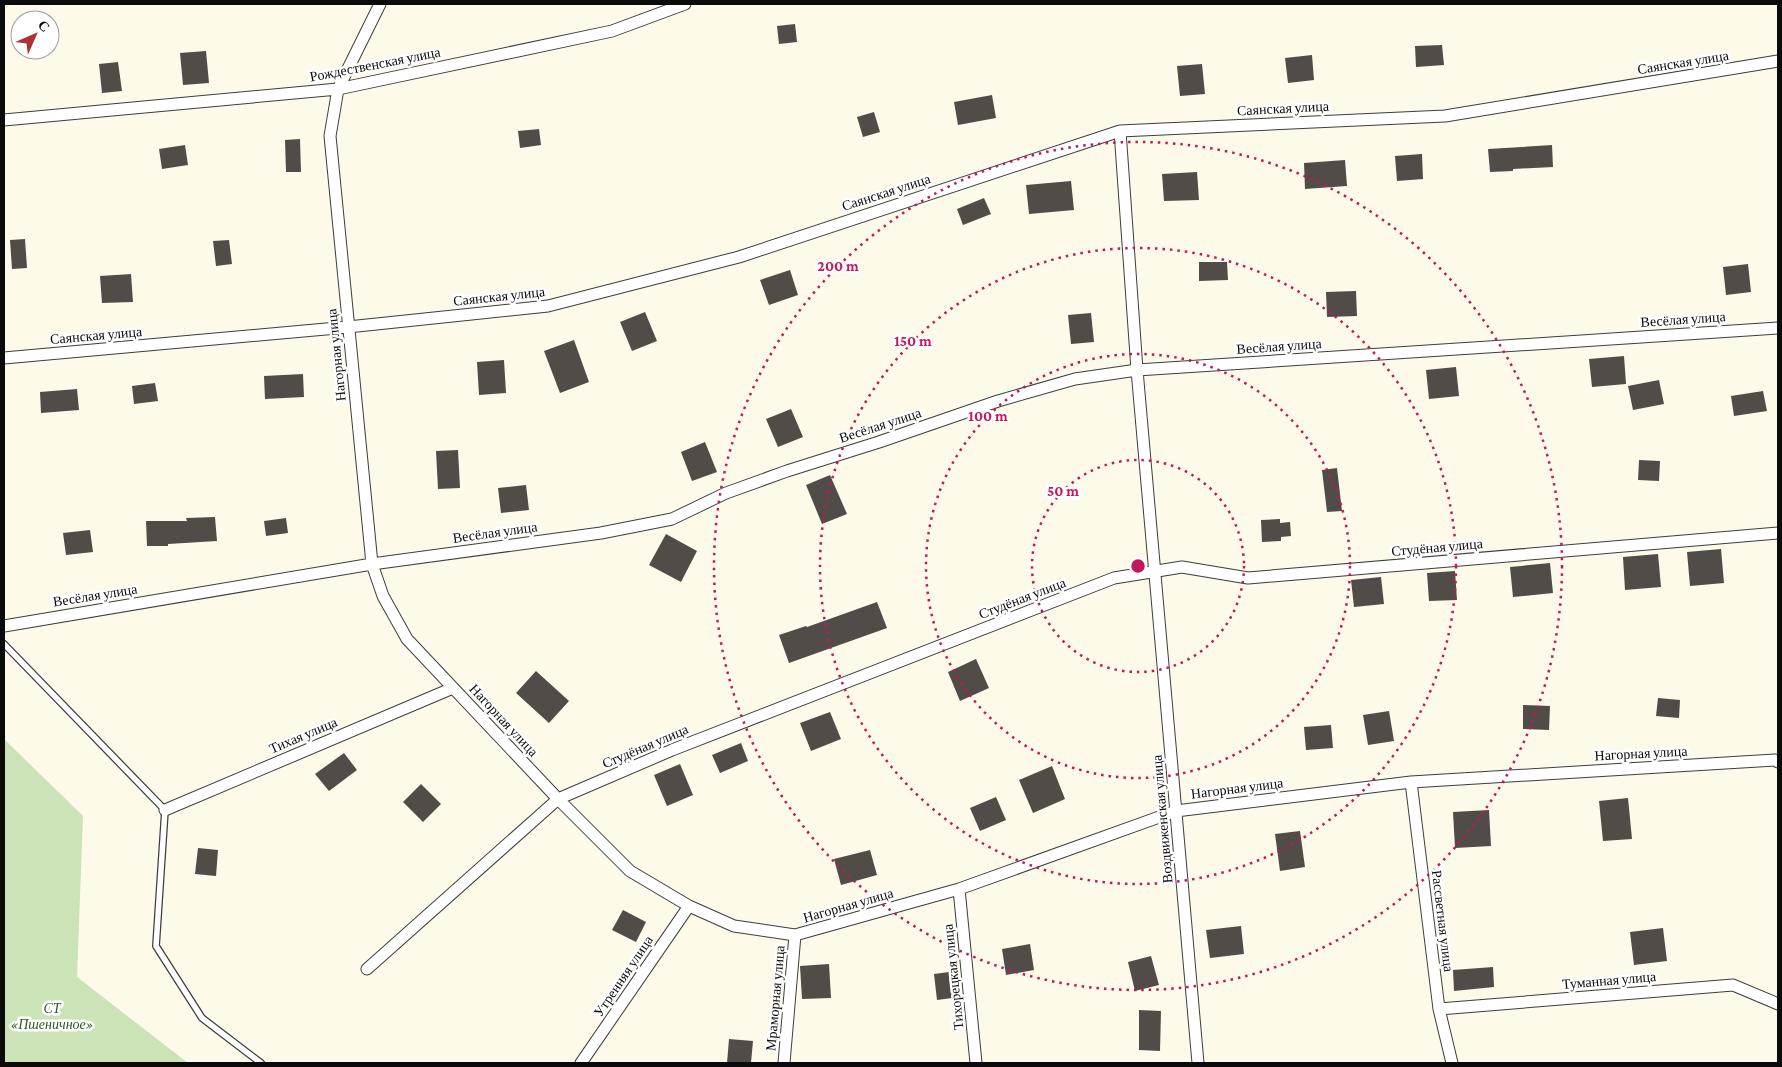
<svg xmlns="http://www.w3.org/2000/svg" width="1782" height="1067" viewBox="0 0 1782 1067" font-family="'Crimson Pro',serif">
<style>
.green{fill:#cce3b7}
.building{fill:#514c47}
.lines{fill:none;stroke-linecap:round;stroke-linejoin:round}
.lane-casing{stroke:#3d3d3d;stroke-width:8}
.street-casing{stroke:#3d3d3d;stroke-width:13}
.lane{stroke:#fff;stroke-width:5.5}
.street{stroke:#fff;stroke-width:11}
.ring{fill:none;stroke:#c2185b;stroke-width:2.5;stroke-dasharray:2.5 5}
.labels{text-anchor:middle;stroke-width:5;stroke-linejoin:round;paint-order:stroke}
.street-label{font-size:14px;fill:#0a0a0a;stroke:#fff}
.park-label{font-size:14px;font-style:italic;fill:#2c5a22;stroke:#fff}
.centre{fill:#c2185b;stroke:#fff;stroke-width:2.5}
.ring-label{font-size:15px;text-anchor:middle;font-weight:bold;fill:#c2185b;stroke:#fff;stroke-width:5;stroke-linejoin:round;paint-order:stroke}
</style>
<rect width="100%" height="100%" fill="#fdfae9"/>
<path class="green" d="M4 739 83 816 77 977 188 1063H4Z"/>
<path class="building" d="M795 24 797 42 779 44 777 26Z
M1442 45 1444 65 1416 67 1415 46Z
M206 51 209 83 183 85 180 53Z
M1312 55 1314 80 1288 83 1285 58Z
M118 62 122 91 102 93 99 64Z
M1202 64 1205 94 1180 96 1177 66Z
M992 95 996 118 958 125 954 102Z
M874 112 880 132 863 137 857 117Z
M539 129 541 145 520 148 518 131Z
M300 139 301 172H286L285 140Z
M185 145 188 165 162 169 159 149Z
M1552 145 1553 167 1513 169V171L1490 172 1488 149Z
M1422 154 1423 179 1397 181 1395 156Z
M1345 160 1347 186 1305 189 1304 163Z
M1197 172 1199 200 1164 201 1162 174Z
M1071 181 1074 210 1029 214 1026 185Z
M984 198 991 214 963 225 957 209Z
M25 239 27 268 12 269 10 240Z
M229 240 232 264 216 266 213 241Z
M1199 262H1227L1228 280 1199 281Z
M1748 264 1751 292 1726 295 1723 267Z
M790 270 798 295 769 305 760 280Z
M131 274 133 302 102 303 100 276Z
M1356 291 1357 316 1327 317 1326 292Z
M645 312 657 341 632 351 620 322Z
M1091 313 1094 342 1071 344 1068 315Z
M574 340 589 382 560 393 544 351Z
M1624 356 1626 384 1592 387 1589 359Z
M504 360 506 393 479 395 477 362Z
M1456 367 1459 396 1429 399 1426 370Z
M303 374 304 397 265 399 264 376Z
M1659 380 1664 404 1633 410 1628 386Z
M155 383 158 401 134 404 132 386Z
M77 389 79 410 41 413 40 392Z
M1763 391 1767 411 1734 416 1731 396Z
M791 409 803 437 778 447 766 419Z
M705 442 717 472 692 481 681 452Z
M458 450 460 488 438 489 436 451Z
M1639 460 1660 461 1659 481 1638 480Z
M1337 468 1342 511 1327 512 1322 470Z
M830 475 847 514 822 524 806 485Z
M526 485 529 510 501 513 498 488Z
M215 517 217 541 168 544V546H147L146 521H187L186 518Z
M286 518 288 533 266 536 264 521Z
M1280 519V523L1290 522 1291 536 1281 537V541L1262 542 1261 520Z
M90 530 93 552 66 555 63 533Z
M666 534 697 551 681 582 649 565Z
M1721 549 1724 583 1690 586 1687 552Z
M1658 554 1661 587 1625 590 1623 557Z
M1550 563 1553 593 1513 597 1510 567Z
M1455 571 1457 600 1429 601 1427 573Z
M1381 577 1384 604 1354 607 1351 580Z
M877 602 887 628 789 663 779 635 806 626 807 627Z
M976 659 989 688 960 701 948 672Z
M536 671 569 701 549 723 516 693Z
M1658 698 1680 700 1679 718 1656 716Z
M1523 705 1550 706 1549 730 1523 729Z
M1389 711 1394 741 1368 745 1363 715Z
M830 712 841 739 811 751 800 723Z
M1331 725 1333 748 1306 750 1304 727Z
M741 743 748 761 720 773 712 755Z
M344 753 357 770 329 791 315 774Z
M680 764 693 795 667 806 654 775Z
M1052 766 1065 799 1033 813 1019 780Z
M421 784 441 804 423 822 403 802Z
M996 797 1006 820 980 831 970 808Z
M1628 798 1632 839 1603 841 1599 801Z
M1489 810 1491 846 1455 848 1453 812Z
M1300 831 1305 867 1280 871 1275 834Z
M198 848 218 850 216 876 195 874Z
M870 850 877 875 841 885 834 859Z
M623 910 646 922 636 942 612 930Z
M1241 926 1244 954 1210 958 1206 930Z
M1663 928 1667 961 1634 965 1630 932Z
M1030 944 1034 970 1006 975 1002 949Z
M1151 956 1159 985 1135 991 1128 962Z
M829 964 831 998 802 999 800 966Z
M1493 967 1494 987 1454 991 1453 970Z
M949 972 952 998 937 1000 934 974Z
M1139 1010 1161 1011 1160 1051 1139 1050Z
M729 1039 753 1041 751 1063H727Z"/>
<g class="lines">
<defs>
<path id="lane" d="M4 644 165 810 156 946 202 1018 261 1063"/>
<path id="street" d="M380 4 338 89 330 136 372 564 383 596 407 639 558 799 630 871 689 906 734 926 795 935 959 889 1176 811 1411 782 1775 760 1778 762
M4 120 338 89 612 31 685 4
M1120 131 1137 370 1198 1063
M4 358 348 327 548 306 739 257 1120 131 1445 116 1778 61
M4 626 372 564 601 533 672 519 726 493 787 471 879 442 998 401 1075 379 1137 370 1778 328
M1411 782 1439 1009 1452 1063
M165 810 453 688
M959 889 976 1063
M367 969 558 799 672 750 1114 578 1182 567 1248 578 1778 533
M1439 1009 1733 985 1778 1004
M581 1063 689 906
M784 1063 795 935"/>
</defs>
<use href="#lane" class="lane-casing"/>
<use href="#street" class="street-casing"/>
<use href="#lane" class="lane"/>
<use href="#street" class="street"/>
</g>
<g class="ring">
<circle cx="1138" cy="566" r="106"/>
<circle cx="1138" cy="566" r="212"/>
<circle cx="1138" cy="566" r="318"/>
<circle cx="1138" cy="566" r="424"/>
</g>
<g class="labels">
<g class="street-label">
<text transform="translate(1683 62) rotate(-9)" y="5">Саянская улица</text>
<text transform="translate(375 64) rotate(-11)" y="5">Рождественская улица</text>
<text transform="translate(1283 108) rotate(-3)" y="5">Саянская улица</text>
<text transform="translate(886 192) rotate(-18)" y="5">Саянская улица</text>
<text transform="translate(499 296) rotate(-6)" y="5">Саянская улица</text>
<text transform="translate(1683 319) rotate(-4)" y="5">Весёлая улица</text>
<text transform="translate(96 335) rotate(-5)" y="5">Саянская улица</text>
<text transform="translate(1279 346) rotate(-4)" y="5">Весёлая улица</text>
<text transform="translate(336 355) rotate(-96)" y="5">Нагорная улица</text>
<text transform="translate(880 425) rotate(-18)" y="5">Весёлая улица</text>
<text transform="translate(495 532) rotate(-8)" y="5">Весёлая улица</text>
<text transform="translate(1437 547) rotate(-5)" y="5">Студёная улица</text>
<text transform="translate(95 595) rotate(-9)" y="5">Весёлая улица</text>
<text transform="translate(1022 598) rotate(-21)" y="5">Студёная улица</text>
<text transform="translate(504 720) rotate(47)" y="5">Нагорная улица</text>
<text transform="translate(303 735) rotate(-23)" y="5">Тихая улица</text>
<text transform="translate(645 746) rotate(-23)" y="5">Студёная улица</text>
<text transform="translate(1641 753) rotate(-3)" y="5">Нагорная улица</text>
<text transform="translate(1237 788) rotate(-7)" y="5">Нагорная улица</text>
<text transform="translate(1162 819) rotate(-95)" y="5">Воздвиженская улица</text>
<text transform="translate(848 905) rotate(-16)" y="5">Нагорная улица</text>
<text transform="translate(1443 921) rotate(83)" y="5">Рассветная улица</text>
<text transform="translate(623 976) rotate(-56)" y="5">Утренняя улица</text>
<text transform="translate(953 977) rotate(-96)" y="5">Тихорецкая улица</text>
<text transform="translate(1609 980) rotate(-5)" y="5">Туманная улица</text>
<text transform="translate(775 998) rotate(-85)" y="5">Мраморная улица</text>
</g>
<g class="park-label">
<text x="52" y="1013">СТ<tspan x="52" dy="16">«Пшеничное»</tspan></text>
</g>
</g>
<circle cx="1138" cy="566" r="8" class="centre"/>
<g class="ring-label">
<text x="838" y="271">200 m</text>
<text x="913" y="346">150 m</text>
<text x="988" y="421">100 m</text>
<text x="1063" y="496">50 m</text>
</g>
<rect width="1782" height="1067" fill="none" stroke="#0a0a0a" stroke-width="10"/>
<g transform="translate(35 35) rotate(45)"><circle r="24" fill="#ffffff" stroke="#9d9d9d"/>
<path d="M0-4L9 19L0 12L-9 19Z" fill="#ab3132"/>
<text y="-8" font-size="14" font-weight="bold" text-anchor="middle" fill="#0a0a0a">С</text>
</g>
</svg>
